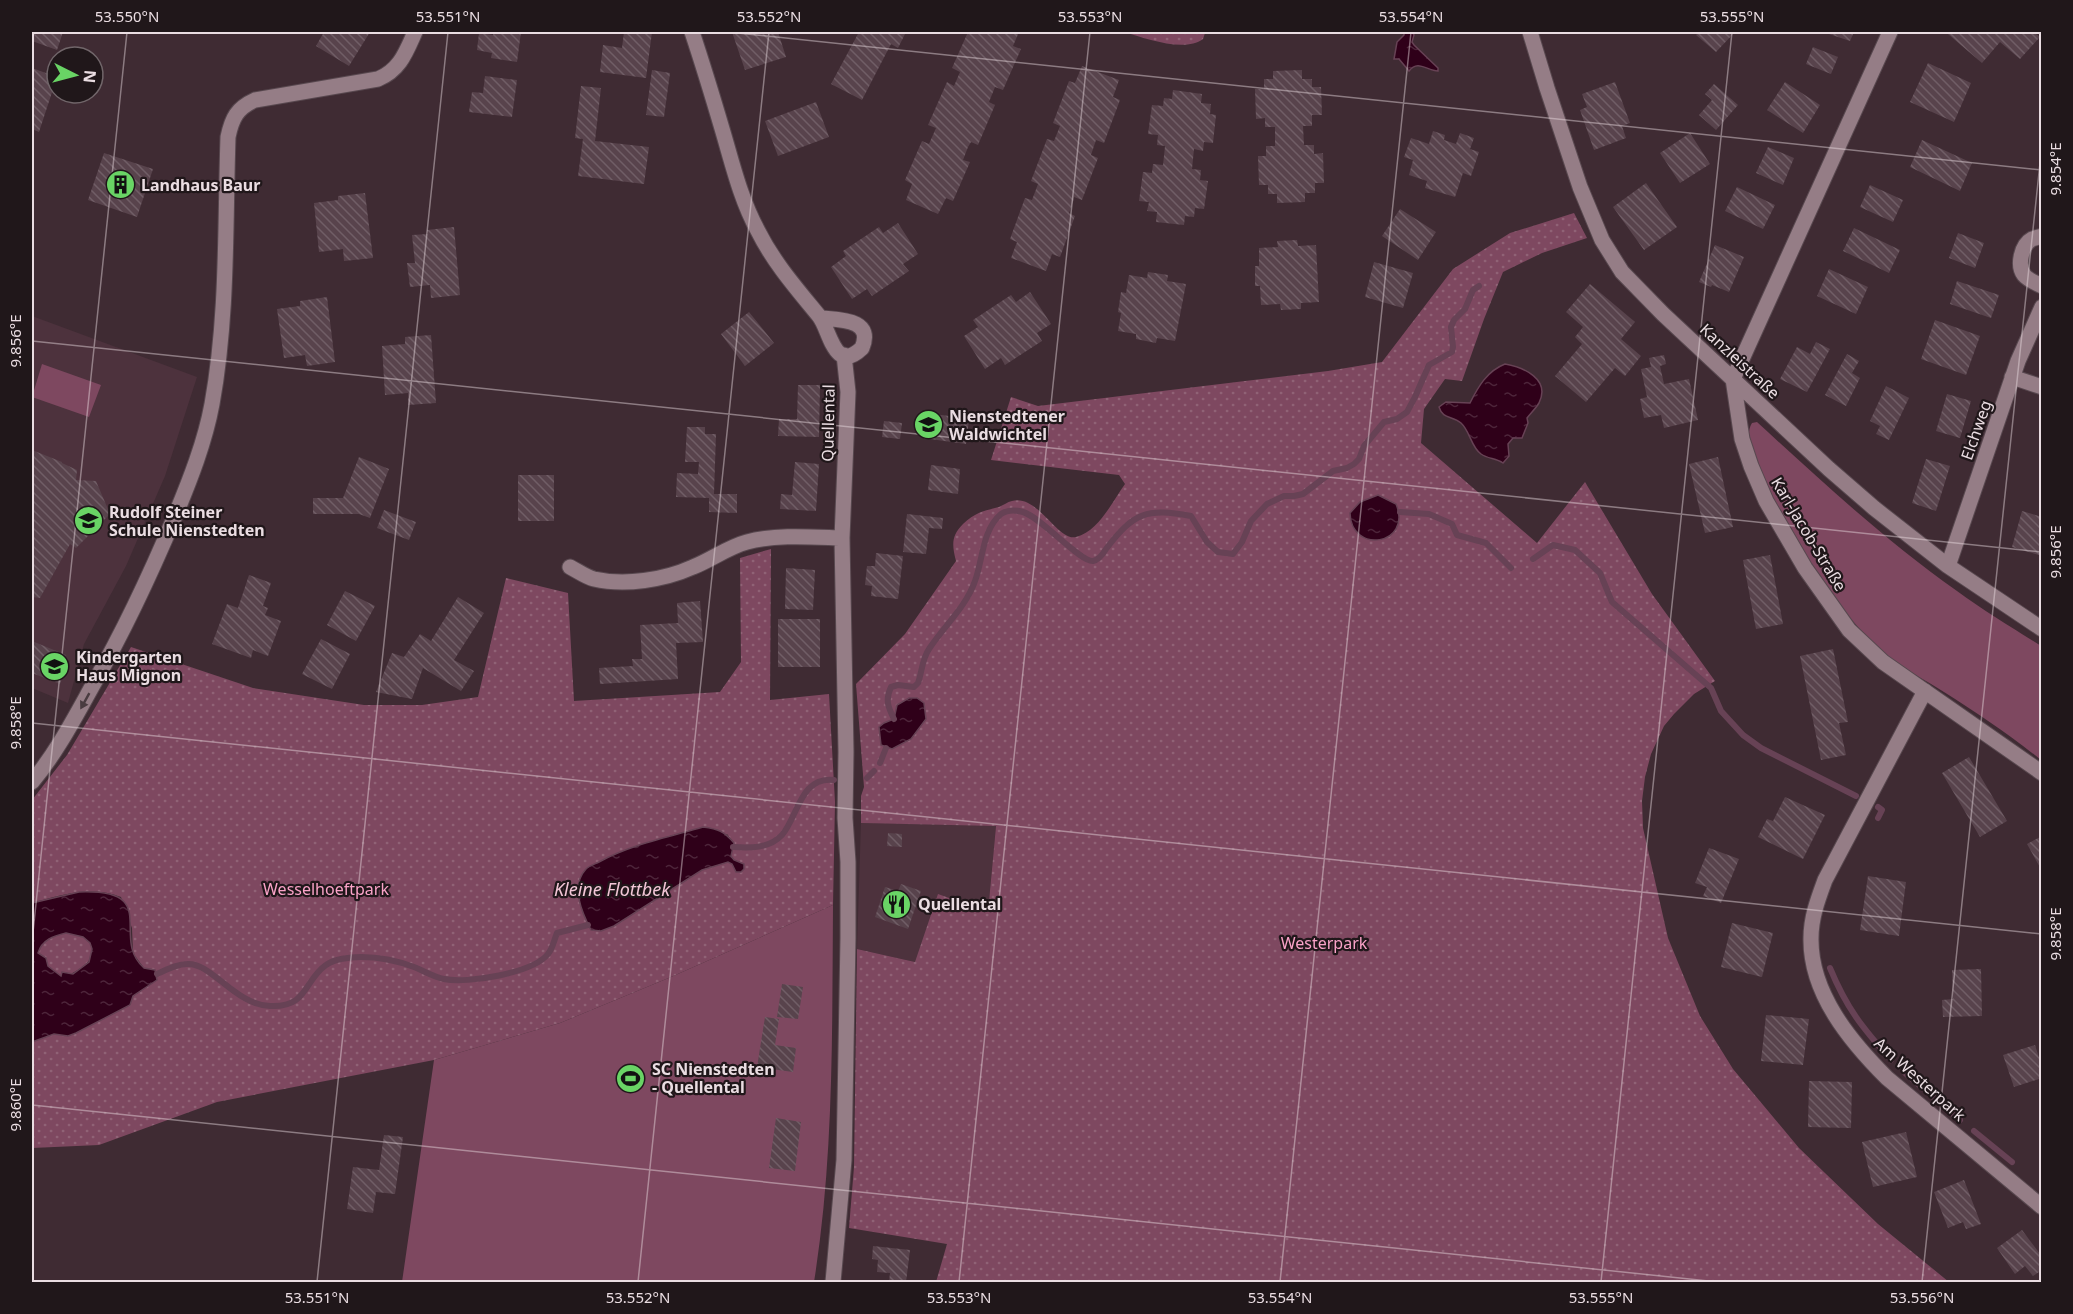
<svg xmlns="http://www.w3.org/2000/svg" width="2073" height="1314" viewBox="0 0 2073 1314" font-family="'Noto Sans',sans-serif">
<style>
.built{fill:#4d323d}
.grass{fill:#7e4860}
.park{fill:url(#park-dots);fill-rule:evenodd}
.water{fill:url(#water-ripples);stroke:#674255;stroke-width:1.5;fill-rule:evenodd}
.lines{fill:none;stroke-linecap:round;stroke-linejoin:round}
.stream{stroke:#674255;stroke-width:6}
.building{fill:url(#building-back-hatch)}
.minor-casing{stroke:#58484f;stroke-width:17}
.minor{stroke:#957d86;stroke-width:15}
.oneway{fill:#493b40}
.ticks{fill:none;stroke:#eadde2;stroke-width:1.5;stroke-opacity:0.45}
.labels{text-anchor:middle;stroke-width:4.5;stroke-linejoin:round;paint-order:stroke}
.poi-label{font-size:16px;font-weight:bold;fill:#eadde2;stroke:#20171a;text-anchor:start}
.street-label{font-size:16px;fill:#eadde2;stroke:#20171a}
.park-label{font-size:16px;fill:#faa3c8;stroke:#20171a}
.water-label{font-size:18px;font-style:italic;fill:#f3c6d7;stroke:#20171a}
.neatline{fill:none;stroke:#eadde2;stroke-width:2}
.ticks-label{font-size:15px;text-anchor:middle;fill:#eadde2}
</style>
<defs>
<pattern id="park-dots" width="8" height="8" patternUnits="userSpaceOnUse" patternTransform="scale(1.5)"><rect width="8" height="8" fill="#7e4860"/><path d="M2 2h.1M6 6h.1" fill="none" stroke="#906276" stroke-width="1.8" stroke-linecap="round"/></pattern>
<pattern id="water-ripples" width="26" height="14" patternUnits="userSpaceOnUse" patternTransform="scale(1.5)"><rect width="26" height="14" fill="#2f0019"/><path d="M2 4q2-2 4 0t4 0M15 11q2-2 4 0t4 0" fill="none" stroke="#4d253a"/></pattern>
<pattern id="building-back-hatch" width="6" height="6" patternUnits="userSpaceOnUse" patternTransform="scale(1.5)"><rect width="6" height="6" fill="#58434c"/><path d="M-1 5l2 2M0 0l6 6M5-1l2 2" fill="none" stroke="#705e66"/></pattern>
</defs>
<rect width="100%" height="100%" fill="#3f2b33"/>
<path class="built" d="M32 316 197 377 165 476 126 566 84 644 68 703 32 688Z
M861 823 996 825 988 912 915 962 857 949Z"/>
<path class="grass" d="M42 364 101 385 89 417 32 397Z
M1757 422C1821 481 1885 540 1957 591 1984 611 2013 628 2041 646V760C2010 735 1977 713 1944 692 1927 681 1909 672 1893 660 1843 622 1792 540 1765 483 1758 468 1742 438 1752 423Z
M833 905C832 1031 834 1158 814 1282H402L434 1060 560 1023 671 977Z"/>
<path class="park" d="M1124 32H1205V33L1203 39C1184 53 1145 38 1124 32Z
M1574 213 1587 238 1542 253 1503 272 1484 319 1462 381 1445 379 1424 409 1421 443 1537 543 1585 482 1652 594 1715 681 1694 694 1674 714 1664 726 1651 754 1645 777 1642 801 1643 828 1668 938 1700 1016 1733 1069 1799 1148 1878 1224 1949 1282H936L947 1244 849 1228 854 1167 857 949 915 962 938 894 988 912 996 826 861 823V796L864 787 856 684 905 634 956 561C952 545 951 536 963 524 976 512 984 511 999 507 1004 505 1007 502 1012 501 1038 494 1058 542 1076 537 1099 531 1112 502 1125 484L1119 475 991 460 1011 397 1038 406 1328 371 1382 362 1453 269 1510 233Z
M771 549 770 700 829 694 835 802 833 905 671 977 560 1023 434 1060 217 1102 99 1145 32 1148V1042L54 1034 68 1036 76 1033 141 991 144 968 133 953 132 928 121 897C92 885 60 895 32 903V800L67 755 131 647 253 688 364 705H422L478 697 506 578 568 593 574 701 720 692 741 662 740 558ZM727 834 734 843 731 856 734 860 740 862 732 864 728 862 702 870 614 926Z
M66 933C72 934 80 935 85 938 108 954 76 974 61 977L48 966 38 954C42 940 53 936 66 933Z"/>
<path class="water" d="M1404 32H1412L1414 35 1412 42 1414 45 1438 68V71C1427 71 1418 59 1409 71L1399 59H1394L1397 42 1404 35Z
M1505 364C1523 367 1551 379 1539 403 1536 408 1531 413 1527 418L1528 423 1522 438H1513L1508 444 1509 456 1503 463C1496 458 1488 459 1481 454 1471 447 1470 431 1461 423 1452 415 1443 420 1439 407L1446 402 1470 403C1478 387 1487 371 1505 364Z
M1378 495 1396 504C1413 545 1351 555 1350 513L1360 502Z
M909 698H917L924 703 926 719 911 739 892 749 881 745 879 727 884 723 894 719 897 705Z
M703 827C718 829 724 831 734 843L731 856 734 860 744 864V869L741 872H736L732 864 728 862 702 870 614 926 601 931 591 930C582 913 570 886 586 869 589 866 595 864 599 862 630 845 668 837 703 827Z
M79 892C163 889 109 937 144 968L155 970 157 980 133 996 130 1005 76 1033 68 1036 54 1034 32 1042V903ZM66 933 83 937 90 943 92 949 89 962 73 974 62 972 61 976 48 966 46 958 38 953C42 940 53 936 66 933Z"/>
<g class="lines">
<path class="stream" d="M1400 512 1429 514 1452 524 1457 535 1486 543 1511 568
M1533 559 1553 545 1575 550 1600 573 1612 602 1711 688 1721 711 1743 735 1761 748 1856 796
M894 719C888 707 885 700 891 687L898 685 914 687 918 683C922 672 922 659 929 649 944 626 966 607 975 581 983 560 982 530 1001 514 1007 510 1016 510 1023 512 1041 517 1080 562 1093 561 1099 560 1103 554 1106 549 1134 512 1147 508 1191 516L1207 542 1218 552 1233 554 1242 542 1251 521 1267 504 1284 496H1294L1303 494 1333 471 1347 468 1354 464 1359 459 1364 446 1384 422 1397 419 1407 412 1415 397 1429 365 1452 352 1453 347 1451 327 1454 320 1465 309 1473 290 1479 286
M880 763 886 748
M867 778 874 771
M1878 807 1882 810 1878 818
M733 847C749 848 769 849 782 835 798 817 800 776 834 780
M1830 968C1847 1009 1862 1027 1891 1060
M157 974C165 970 177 964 187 964 211 962 235 1005 270 1006 308 1008 304 980 326 965 334 959 350 957 361 957 378 957 398 961 414 967 424 971 434 977 444 979 467 984 533 973 548 954 553 948 554 940 557 933L588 925
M1905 1073 1960 1120
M1974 1131 2012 1162"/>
</g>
<path class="building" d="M32 32H63L57 50 32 41Z
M324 32H370L349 66 316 46Z
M494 32H521L517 62 491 58 492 53 477 50 479 33 493 35Z
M624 32H652L646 78 600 72 603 45 622 48Z
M732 32H778L786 57 745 70Z
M859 32H906L898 48 891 44 862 100 831 84Z
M968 32H1019L1013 46 1021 49 1003 90 995 87 989 102 995 105 978 145 971 142 968 147 963 160 970 162 953 201 946 198 938 214 906 200 912 184 905 180 922 141 929 144 936 128 928 125 947 82 954 86 960 72 952 68Z
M1699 32H1735L1716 52 1696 35Z
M1823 32H1854L1850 41Z
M1948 32H2033L2040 37 2020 59 2000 42 1982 63 1948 34Z
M1813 47 1838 57 1831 74 1806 64Z
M1928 63 1971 83 1954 122 1910 102Z
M1082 66 1119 80 1113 97 1120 100 1104 143 1096 140 1091 155 1098 158 1082 200 1074 197 1073 202 1069 213 1075 216 1060 257 1052 254 1046 271 1011 258 1017 242 1010 239 1025 198 1032 200 1038 184 1031 181 1047 139 1054 141 1060 126 1053 123 1069 81 1075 83Z
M32 68 57 77 39 132 32 129Z
M652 70 670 73 664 117 646 115Z
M1302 70V79H1312V87H1321L1322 115H1312V126H1303L1304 145H1314V154L1323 153 1324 183H1315V193H1305V202L1277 203V194H1268V185H1259L1258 156H1266V146H1275V127H1265V118L1256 119 1255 89H1264V79H1273V71Z
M485 76 517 80 512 117 469 112 472 92 483 93Z
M1615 82 1630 123 1622 126 1626 138 1594 150 1580 110 1587 107 1582 94Z
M1785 82 1820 105 1803 133 1767 110Z
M1714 84 1738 105 1716 130 1699 115 1712 100 1705 94Z
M581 86 601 88 595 141 649 147 644 184 578 176 583 139 575 138Z
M1173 90 1202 94 1201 103 1211 104 1210 114 1216 115 1213 143 1204 142 1203 151 1194 149 1192 169 1201 170 1200 180 1208 181 1204 209 1195 208 1194 217 1185 216 1184 225 1156 222 1157 212 1147 211 1149 202 1139 201 1143 172 1152 173 1153 164 1163 165 1164 156 1165 146 1157 145 1158 135 1148 134 1152 105 1163 106 1164 98 1172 99Z
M816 102 829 137 778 156 765 121Z
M1433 131 1445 135 1444 140 1456 144 1460 133 1474 138 1470 149 1479 152 1471 176 1463 173 1455 197 1425 188 1427 181 1409 175 1413 160 1404 157 1411 138 1429 144Z
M1690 133 1710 164 1680 183 1660 153Z
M1922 140 1972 163 1960 191 1910 167Z
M1768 147 1794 158 1783 185 1756 173Z
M104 153 153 169 137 217 88 200Z
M1646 183 1677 227 1644 250 1613 207Z
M1870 185 1903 200 1893 222 1860 207Z
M1737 187 1775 205 1763 229 1725 211Z
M365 193 373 258 344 261 343 249 319 252 314 203 338 200V196Z
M1400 209 1436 232 1418 260 1382 236Z
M898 223 918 254 903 264 909 271 872 296 867 289 852 299 831 267 846 256 843 251 879 227 883 233Z
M454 227 460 295 431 298 430 285 410 287 407 263H415L412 235 428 234 427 230Z
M1854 228 1900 250 1889 273 1843 251Z
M1958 233 1984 243 1975 268 1949 258Z
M1297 240 1298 246 1316 245 1319 302 1301 303V309L1281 310 1280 304 1261 305 1260 286H1255V266H1259V248L1278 247 1277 241Z
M1715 245 1744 257 1729 292 1712 285 1711 287 1699 282Z
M1374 262 1413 273 1403 308 1365 297Z
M1829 269 1868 287 1856 314 1817 296Z
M1148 272 1168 275 1167 281 1186 284 1175 341 1157 338 1156 343 1136 339V334L1118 331 1121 313 1118 312 1121 292 1126 293 1129 275 1147 278Z
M1957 281 1999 295 1991 318 1950 304Z
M1590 284 1635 322 1621 339 1641 356 1625 376 1615 368 1586 402 1555 376 1582 344 1575 337 1583 327 1566 312Z
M1030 292 1051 324 1037 333 1042 341 1005 365 1001 358 985 369 964 336 978 327 973 320 1011 295 1016 302Z
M327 297 335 362 307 366 305 355 284 358 277 309 300 306V301Z
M749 312 774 343 745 366 721 334Z
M1935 320 1980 336 1966 375 1921 359Z
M431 335 436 403 408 405V393L385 395 382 346 405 344V337Z
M1816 342 1830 349 1807 392 1780 379 1797 347 1810 354Z
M1847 354 1859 361 1852 373 1860 378 1846 406 1825 395Z
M1664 355 1666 364 1660 366 1664 384 1689 379 1698 420 1664 428 1661 415 1644 418 1640 399 1647 397 1641 369 1651 367 1649 358Z
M798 385H820L819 437 778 436 779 419H797Z
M1886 386 1909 398 1889 440 1876 434 1880 426 1870 421Z
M1947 394 1971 401 1960 438 1936 431Z
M958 410 970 412 966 444 923 438 926 413 957 417Z
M884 421 902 423 900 439 882 437Z
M687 427H705V434H716L714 494H737V513L709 512V498L676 497 677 473 698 474 699 462H685Z
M32 450 62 462V463L77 470 76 480 96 481 110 514 76 548 70 544 40 598 32 597Z
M359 457 389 469 370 518 359 514H313V498H343Z
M1718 457 1733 527 1705 533 1689 464Z
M1926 459 1950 466 1936 511 1912 503Z
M795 462 819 464 816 511 780 509 781 494 792 495Z
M931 465 960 469 958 494 928 490Z
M518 475H554V521H518Z
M384 510 416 522 409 540 377 528Z
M2022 511 2042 517V556L2012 547Z
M907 514 943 518 942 529 929 528 926 554 903 552Z
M876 553 903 556 898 599 871 596 872 586 865 585 867 566H875Z
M1770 555 1783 624 1756 629 1743 560Z
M786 568 815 570 813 610 785 609Z
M249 575 271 583 263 606 268 608 265 615 281 621 268 656 253 650 251 658 212 644 227 604 238 608Z
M345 591 375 606 356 641 327 625Z
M458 597 484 613 454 660 474 671 461 691 423 668 412 699 376 692 392 653 404 657 420 634 431 641Z
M700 601 703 642 676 643 678 679 600 684 599 668 633 666 632 659H642L640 625 678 623 677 603Z
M778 619H820V667H778Z
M321 639 350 654 332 689 302 674Z
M32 641 66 655 60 668 65 670 60 684 32 673Z
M1833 649 1848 722 1839 723 1846 755 1821 760 1800 656Z
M1969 757 2007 821 1980 837 1942 773Z
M1785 797 1825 815 1803 859 1758 837 1767 819 1773 821Z
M888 833 902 834V847L887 846Z
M2042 836V871L2027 844Z
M1709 848 1739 859 1721 903 1703 896 1707 887 1695 883Z
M1868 876 1906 882 1899 936 1860 930Z
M901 884 921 891 908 929 875 917 885 887 898 891Z
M1732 923 1773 933 1762 977 1721 967Z
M1981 969 1982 1016 1943 1017 1942 1000 1953 999 1952 970Z
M782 984 803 987 798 1019 777 1017Z
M1766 1015 1809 1019 1803 1065 1761 1061Z
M765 1017 779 1019 775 1045 796 1048 793 1072 757 1067Z
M2035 1045 2042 1067V1078L2014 1087 2003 1055Z
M1809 1081 1852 1082 1851 1128 1808 1127Z
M776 1118 801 1122 795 1171 769 1168Z
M1906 1132 1917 1177 1873 1187 1862 1142Z
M384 1135 403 1137 395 1194 376 1192 373 1213 347 1209 353 1167 379 1170Z
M1964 1180 1981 1224 1966 1229 1963 1222 1948 1228 1934 1192Z
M2022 1230 2040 1254 2042 1253V1270L2033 1276 2025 1266 2015 1274 1997 1248Z
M873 1246 910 1250 906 1282H889L890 1273 877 1272 878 1260 872 1259Z"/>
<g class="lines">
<defs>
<path id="minor" d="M692 32C703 65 713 98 723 132 733 166 741 200 758 231 774 263 797 289 819 316 830 329 834 375 862 348 874 319 840 320 821 318
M1530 32 1547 88 1580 187 1602 240 1622 272 1663 314 1829 469 1874 508 1948 566 2042 629
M1890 32 1733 379 1742 439 1751 466 1766 501 1805 568 1849 630 1883 662 2042 773
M2042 236C2041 236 2032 239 2032 239 2021 245 2017 266 2024 275 2028 280 2036 283 2042 286
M2012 377 2042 387
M1948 566 2018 361 2042 307
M570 567C578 571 586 577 594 579 625 586 664 580 693 567 711 560 728 547 747 542 777 534 812 537 842 538
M1925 691 1825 880C1818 899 1811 917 1811 938 1810 993 1850 1041 1887 1078L2042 1207
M32 782C57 752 75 717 94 683 125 629 151 573 175 516 190 480 205 442 212 404 228 316 225 226 228 137 232 118 237 108 255 100L378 79C400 70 406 52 415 32
M833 1282 844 1160 848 938V862L845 818 846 752 842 538 848 392 844 355"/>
</defs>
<use href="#minor" class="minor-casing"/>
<use href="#minor" class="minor"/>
</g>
<defs><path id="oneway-solid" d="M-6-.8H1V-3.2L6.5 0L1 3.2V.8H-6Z" transform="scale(1.5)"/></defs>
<use class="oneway" href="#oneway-solid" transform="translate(85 701) rotate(119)"/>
<path class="ticks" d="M728 32 2042 170M32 341 2042 552M32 723 2042 934M32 942 127 32M32 1105 1718 1282M317 1282 448 32M638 1282 769 32M959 1282 1090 32M1280 1282 1411 32M1601 1282 1732 32M1922 1282 2042 144"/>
<defs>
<symbol id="building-disc" viewBox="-11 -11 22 22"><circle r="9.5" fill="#69d465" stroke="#20171a"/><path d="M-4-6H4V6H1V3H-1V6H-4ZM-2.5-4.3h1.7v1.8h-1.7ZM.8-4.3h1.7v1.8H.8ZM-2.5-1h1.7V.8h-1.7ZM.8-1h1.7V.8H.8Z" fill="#111"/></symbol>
<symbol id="school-disc" viewBox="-11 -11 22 22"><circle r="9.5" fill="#69d465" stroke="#20171a"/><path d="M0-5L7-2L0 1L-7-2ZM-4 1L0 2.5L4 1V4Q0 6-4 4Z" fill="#111"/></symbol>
<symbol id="restaurant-disc" viewBox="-11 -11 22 22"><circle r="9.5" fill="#69d465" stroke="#20171a"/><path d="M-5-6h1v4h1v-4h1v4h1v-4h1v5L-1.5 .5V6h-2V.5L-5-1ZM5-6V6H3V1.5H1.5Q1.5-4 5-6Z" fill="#111"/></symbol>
<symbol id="stadium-disc" viewBox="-11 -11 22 22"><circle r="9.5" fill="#69d465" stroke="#20171a"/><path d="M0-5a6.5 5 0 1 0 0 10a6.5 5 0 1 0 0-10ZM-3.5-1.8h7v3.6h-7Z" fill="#111"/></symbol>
</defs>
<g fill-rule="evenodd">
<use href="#building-disc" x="104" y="168" width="33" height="33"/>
<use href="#school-disc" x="912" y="408" width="33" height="33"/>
<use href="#school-disc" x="72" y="504" width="33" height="33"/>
<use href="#school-disc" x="38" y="650" width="33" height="33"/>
<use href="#restaurant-disc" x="880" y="888" width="33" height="33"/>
<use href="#stadium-disc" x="614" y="1062" width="33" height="33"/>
</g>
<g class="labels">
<g class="poi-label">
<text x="141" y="191">Landhaus Baur</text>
<text x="949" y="422">Nienstedtener<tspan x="949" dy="18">Waldwichtel</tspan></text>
<text x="109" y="518">Rudolf Steiner<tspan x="109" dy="18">Schule Nienstedten</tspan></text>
<text x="76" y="663">Kindergarten<tspan x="76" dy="18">Haus Mignon</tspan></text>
<text x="918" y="910">Quellental</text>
<text x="652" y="1075">SC Nienstedten<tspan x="652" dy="18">- Quellental</tspan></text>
</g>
<g class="street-label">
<text transform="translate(1740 361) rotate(43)" y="6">Kanzleistraße</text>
<text transform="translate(828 423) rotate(-89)" y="6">Quellental</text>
<text transform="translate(1976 430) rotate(-71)" y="6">Elchweg</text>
<text transform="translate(1809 534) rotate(59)" y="6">Karl-Jacob-Straße</text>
<text transform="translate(1920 1079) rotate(42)" y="6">Am Westerpark</text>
</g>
<g class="park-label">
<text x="326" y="895">Wesselhoeftpark</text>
<text x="1324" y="949">Westerpark</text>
</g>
<g class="water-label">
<text x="612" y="896">Kleine Flottbek</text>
</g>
</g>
<rect width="2073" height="1314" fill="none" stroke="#20171a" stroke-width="66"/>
<g transform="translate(75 75) rotate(96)"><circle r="28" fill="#20171a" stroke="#71666a" stroke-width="1.5"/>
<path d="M0-4.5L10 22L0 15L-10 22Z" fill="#69d465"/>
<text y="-9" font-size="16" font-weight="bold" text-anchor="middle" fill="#eadde2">N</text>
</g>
<rect x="33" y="33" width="2007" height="1248" class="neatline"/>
<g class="ticks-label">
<text x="127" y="22">53.550°N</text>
<text x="448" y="22">53.551°N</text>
<text x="769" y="22">53.552°N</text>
<text x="1090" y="22">53.553°N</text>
<text x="1411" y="22">53.554°N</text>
<text x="1732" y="22">53.555°N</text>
<text transform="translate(2056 169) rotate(-90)" y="5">9.854°E</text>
<text transform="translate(16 341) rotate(-90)" y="5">9.856°E</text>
<text transform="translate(2056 552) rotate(-90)" y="5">9.856°E</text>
<text transform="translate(16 723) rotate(-90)" y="5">9.858°E</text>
<text transform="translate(2056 934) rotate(-90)" y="5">9.858°E</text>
<text transform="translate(16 1105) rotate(-90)" y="5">9.860°E</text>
<text x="317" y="1303">53.551°N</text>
<text x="638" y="1303">53.552°N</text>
<text x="959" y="1303">53.553°N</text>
<text x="1280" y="1303">53.554°N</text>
<text x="1601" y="1303">53.555°N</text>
<text x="1922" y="1303">53.556°N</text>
</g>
</svg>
